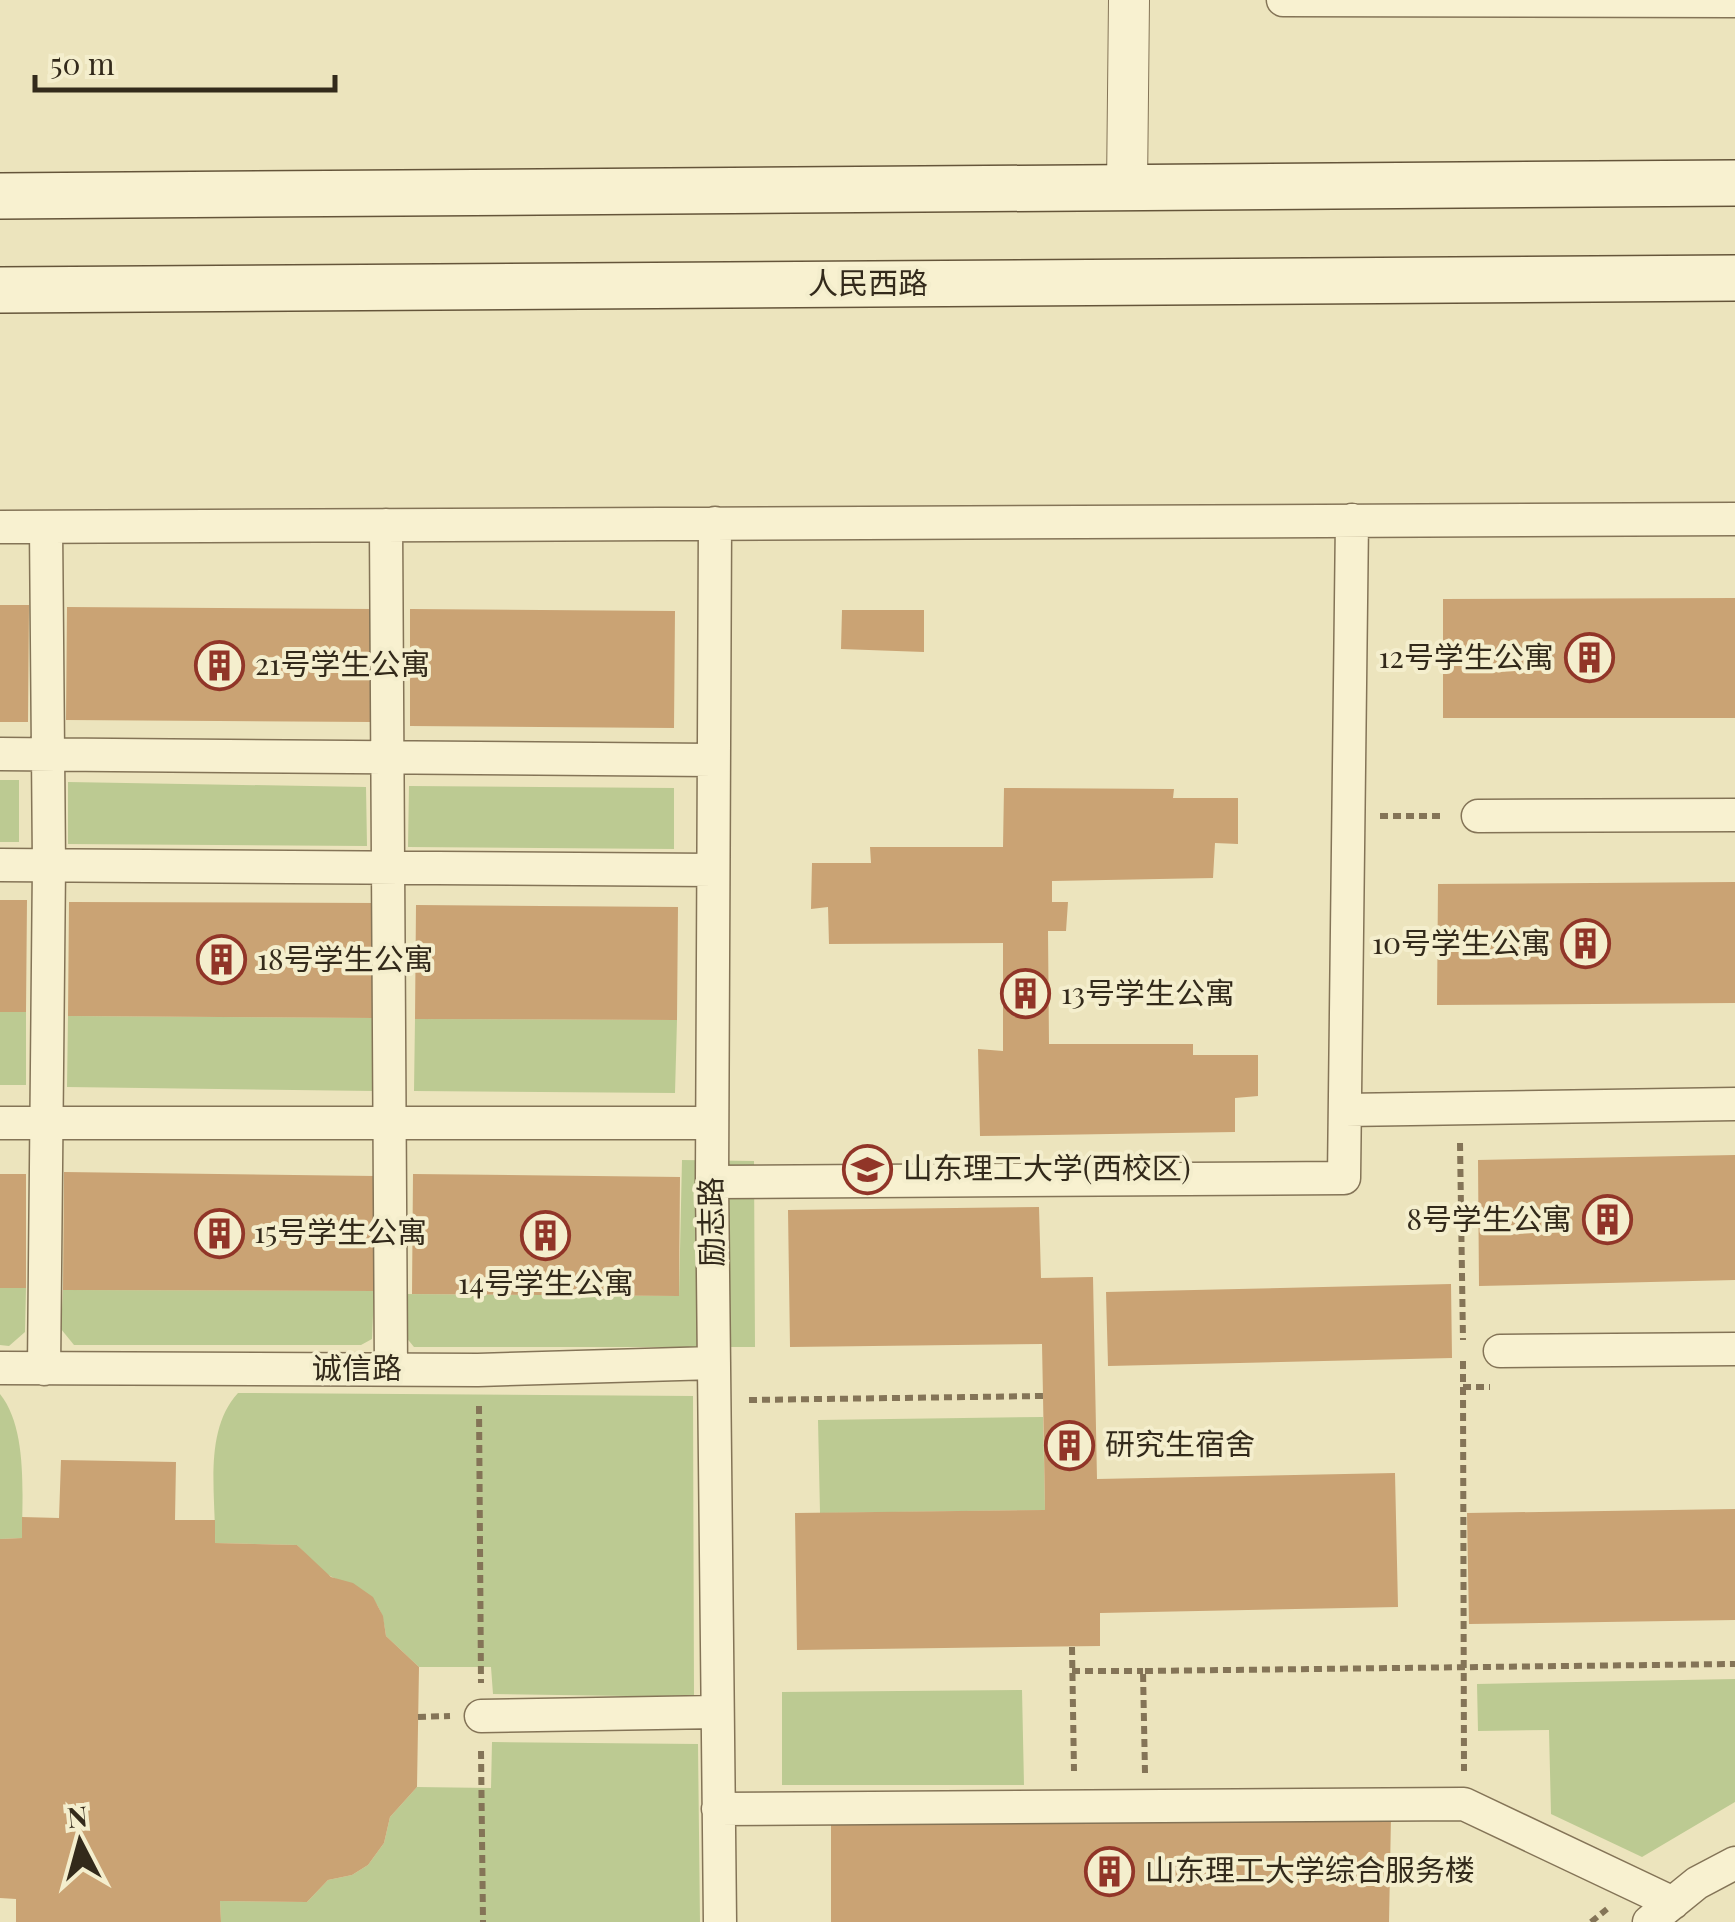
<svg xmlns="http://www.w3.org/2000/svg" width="1735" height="1922" viewBox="0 0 1735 1922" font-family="'Playfair Display','Noto Sans SC',serif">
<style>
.green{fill:#bcca92}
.building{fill:#caa374}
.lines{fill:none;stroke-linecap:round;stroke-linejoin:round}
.minor-casing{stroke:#847457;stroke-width:35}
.tertiary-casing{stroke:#847457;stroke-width:42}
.secondary-casing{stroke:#65553a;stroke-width:48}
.path{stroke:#847457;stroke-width:6;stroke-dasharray:8 5;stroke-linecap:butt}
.minor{stroke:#f8f1d0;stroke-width:32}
.tertiary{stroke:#f8f1d0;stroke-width:40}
.secondary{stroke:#f8f1d0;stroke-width:45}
.labels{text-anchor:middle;stroke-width:8;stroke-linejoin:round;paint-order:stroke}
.street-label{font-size:30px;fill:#332a1b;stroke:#f4eecd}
.poi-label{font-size:30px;fill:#332a1b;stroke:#f4eecd;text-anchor:start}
</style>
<rect width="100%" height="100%" fill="#ece4bd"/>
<path class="green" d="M0 780H19V842H0Z
M68 782 366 787 367 846 68 844Z
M409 786 674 788V849L408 847Z
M0 1012H26V1085H0Z
M68 1016 375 1018 374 1091 67 1087Z
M415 1019 677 1020 675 1093 414 1091Z
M682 1160 754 1161 755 1347H414L405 1336 404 1294 679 1296Z
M0 1288H26L25 1332 9 1346 0 1345Z
M63 1290 374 1291 372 1339 361 1345H74L61 1329Z
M238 1393 693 1396 694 1697 493 1694 491 1667H419L386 1636C381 1592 365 1594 332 1577 319 1571 307 1555 297 1545L215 1543C216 1495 203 1431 238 1393Z
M0 1394C28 1429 22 1495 22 1538L0 1539Z
M1043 1417 1045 1510 820 1513 818 1420Z
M1735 1679V1802L1642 1857 1551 1814 1549 1730 1478 1731 1477 1684Z
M1022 1690 1024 1785H782V1692Z
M492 1742 698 1744 700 1922H221L220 1901 307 1902 328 1880 352 1875 368 1865 384 1843 390 1817 417 1787 491 1788Z"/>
<path class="building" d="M1735 598V718H1443V599Z
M0 605H29L28 722H0Z
M67 607 373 609 372 722 66 720Z
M410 609 675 611 674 728 410 726Z
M842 610H924V652L841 649Z
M1004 788 1174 789 1173 798H1238V844L1215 843 1213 878 1052 881V902H1068L1066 931H1048L1049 1044H1193V1055H1258V1096L1235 1098V1132L980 1136 978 1049 1003 1051V943L829 944 828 907 811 909 812 863H871L870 847H1003Z
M1735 882V1003L1437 1005 1438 884Z
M0 900H27L26 1012H0Z
M69 902 376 903 375 1018 68 1016Z
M416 905 678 907 677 1020 415 1019Z
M1735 1155V1280L1479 1286 1478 1160Z
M64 1172 375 1176 374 1291 63 1290Z
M0 1174H26V1288H0Z
M413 1174 680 1177 679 1296 412 1294Z
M1039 1207 1041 1278 1093 1277 1097 1479 1395 1473 1398 1607 1100 1613V1646L797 1650 795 1513 1045 1510 1043 1396 1042 1344 790 1347 788 1210Z
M1451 1284 1452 1358 1108 1366 1106 1292Z
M61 1460 176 1462 175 1520H215V1543L297 1545 331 1577 353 1583 373 1597 383 1616 386 1636 419 1667 417 1787 390 1817 384 1843 368 1865 352 1875 328 1880 307 1902 220 1901 221 1922H16V1899L0 1898V1539L22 1538V1517L59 1518Z
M1735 1509V1620L1469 1624 1467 1513Z
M1391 1817 1389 1922H831V1820Z"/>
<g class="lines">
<defs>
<path id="minor" d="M1283 0 1735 1
M715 523 712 1182 720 1922
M386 525 391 1369
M0 527 1735 519
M0 754 712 760
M1478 816 1735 815
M0 865 713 870
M1345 1110 1735 1104
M0 1123H712
M712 1182 1344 1178 1352 520
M1500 1351 1735 1349
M0 1368 478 1370 714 1363
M44 1369 49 865 46 527
M481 1716 716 1712
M718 1809 1464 1804 1673 1903
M1649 1922 1697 1883 1735 1863"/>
<path id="tertiary" d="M1127 188 1129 0"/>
<path id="secondary" d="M0 196 1735 183
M0 290 1735 278"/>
</defs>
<use href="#minor" class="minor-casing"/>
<use href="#tertiary" class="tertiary-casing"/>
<use href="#secondary" class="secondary-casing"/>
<path class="path" d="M1380 816H1443
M1460 1143 1463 1340
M1463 1361V1387H1490
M1463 1387 1464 1771
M749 1400 1043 1396
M479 1406 481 1683
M1072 1647 1074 1771
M1072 1671H1143
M418 1717 450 1716
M481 1751 483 1922
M1145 1773 1143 1671 1735 1664
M1591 1922 1607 1909"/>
<use href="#minor" class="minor"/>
<use href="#tertiary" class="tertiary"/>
<use href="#secondary" class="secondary"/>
</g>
<defs>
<symbol id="building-ring" viewBox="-11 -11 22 22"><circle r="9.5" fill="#f4eecd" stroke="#913528" stroke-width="1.5"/><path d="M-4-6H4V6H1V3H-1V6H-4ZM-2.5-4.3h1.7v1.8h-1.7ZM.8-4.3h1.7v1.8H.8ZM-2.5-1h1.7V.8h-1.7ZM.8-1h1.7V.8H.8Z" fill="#913528"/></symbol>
<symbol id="university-ring" viewBox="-11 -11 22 22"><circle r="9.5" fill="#f4eecd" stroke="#913528" stroke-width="1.5"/><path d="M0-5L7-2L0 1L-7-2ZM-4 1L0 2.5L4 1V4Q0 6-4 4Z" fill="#913528"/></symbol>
</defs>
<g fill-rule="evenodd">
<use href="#building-ring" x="1562" y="630" width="55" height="55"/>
<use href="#building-ring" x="192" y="638" width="55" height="55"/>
<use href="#building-ring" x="1558" y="916" width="55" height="55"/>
<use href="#building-ring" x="194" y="932" width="55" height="55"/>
<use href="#building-ring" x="998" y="966" width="55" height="55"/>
<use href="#university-ring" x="840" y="1142" width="55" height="55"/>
<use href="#building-ring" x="1580" y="1192" width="55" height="55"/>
<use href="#building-ring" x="192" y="1206" width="55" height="55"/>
<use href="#building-ring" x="518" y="1208" width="55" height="55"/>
<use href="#building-ring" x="1042" y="1418" width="55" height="55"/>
<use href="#building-ring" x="1082" y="1844" width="55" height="55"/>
</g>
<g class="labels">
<g class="street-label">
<text x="868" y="294">人民西路</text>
<text transform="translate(712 1222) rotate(-91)" y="10">励志路</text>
<text x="357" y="1379">诚信路</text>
</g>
<g class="poi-label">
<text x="1554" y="668" text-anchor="end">12号学生公寓</text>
<text x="255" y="675">21号学生公寓</text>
<text x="1551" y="954" text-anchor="end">10号学生公寓</text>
<text x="257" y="970">18号学生公寓</text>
<text x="1061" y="1004">13号学生公寓</text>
<text x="903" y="1179">山东理工大学(西校区)</text>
<text x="1572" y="1230" text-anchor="end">8号学生公寓</text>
<text x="254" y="1243">15号学生公寓</text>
<text x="546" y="1294" text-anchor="middle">14号学生公寓</text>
<text x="1105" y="1455">研究生宿舍</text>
<text x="1145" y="1881">山东理工大学综合服务楼</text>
</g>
</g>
<g transform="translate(80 1842) rotate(354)" stroke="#f4eecd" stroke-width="8" paint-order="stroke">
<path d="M0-8L18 38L0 25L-18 38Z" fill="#332a1b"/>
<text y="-15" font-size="28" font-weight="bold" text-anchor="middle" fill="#332a1b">N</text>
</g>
<path d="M35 75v15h300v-15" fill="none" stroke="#332a1b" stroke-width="5"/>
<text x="50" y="75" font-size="30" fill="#332a1b" stroke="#f4eecd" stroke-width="8" paint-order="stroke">50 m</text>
</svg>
